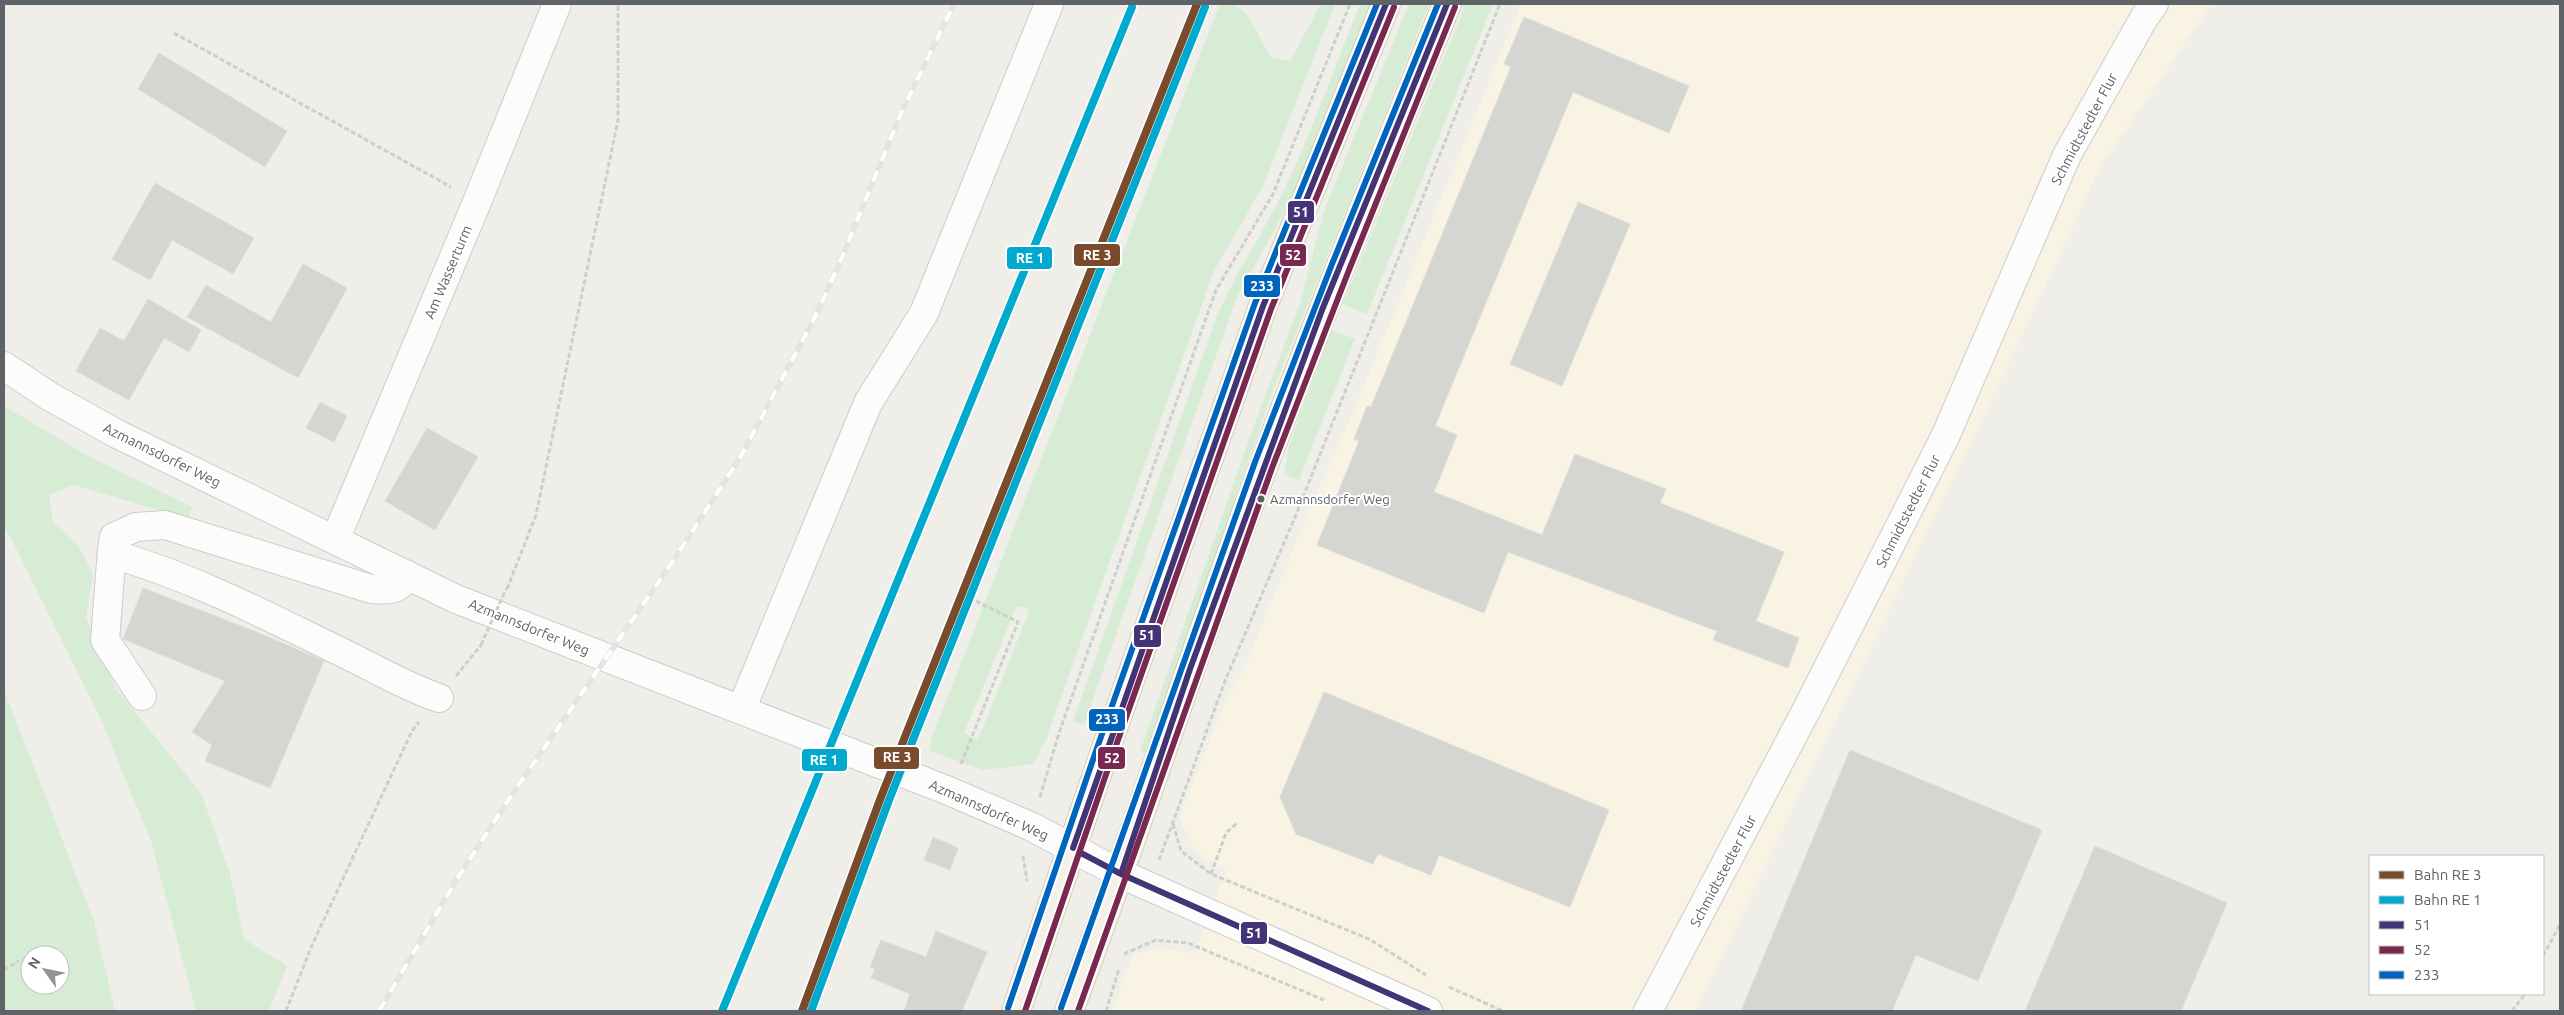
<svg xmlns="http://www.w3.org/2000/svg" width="2564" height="1015" viewBox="0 0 2564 1015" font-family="Ubuntu,sans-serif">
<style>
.commercial{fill:#f8f3e3}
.green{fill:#d7ecd4;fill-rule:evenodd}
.building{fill:#d5d5d2;stroke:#deddd8}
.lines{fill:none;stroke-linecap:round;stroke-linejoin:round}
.minor-casing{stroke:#cccccb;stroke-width:30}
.major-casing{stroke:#d8cfb6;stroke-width:30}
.path{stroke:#cbd0cb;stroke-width:3;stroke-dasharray:5 2.5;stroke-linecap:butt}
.minor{stroke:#fdfcfc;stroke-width:28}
.major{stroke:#f4f1e9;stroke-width:28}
.rail-casing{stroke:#e4e4e4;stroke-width:5.5}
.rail{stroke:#fff;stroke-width:4;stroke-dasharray:11;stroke-linecap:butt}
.path-bridge{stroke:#cbd0cb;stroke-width:3;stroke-dasharray:5 2.5;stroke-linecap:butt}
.bus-1-casing{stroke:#fff;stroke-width:10}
.bus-2-casing{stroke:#fff;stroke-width:10}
.bus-3-casing{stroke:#fff;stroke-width:10}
.bus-1{stroke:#423475;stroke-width:6}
.bus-2{stroke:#79294f;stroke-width:6}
.bus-3{stroke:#0065bd;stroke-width:6}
.rail-1-casing{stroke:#fff;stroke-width:11}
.rail-2-casing{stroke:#fff;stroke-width:11}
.rail-1{stroke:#7a4b2a;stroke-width:8}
.rail-2{stroke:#00a9ce;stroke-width:8}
.bus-dot{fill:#5e6368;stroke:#fff;stroke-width:2}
.labels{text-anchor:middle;stroke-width:4;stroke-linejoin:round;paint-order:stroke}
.bus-label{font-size:13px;fill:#5e6368;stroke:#fff;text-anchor:start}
.street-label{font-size:14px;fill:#5e6368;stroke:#fff}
.line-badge{stroke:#fff;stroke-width:2}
.badge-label{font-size:14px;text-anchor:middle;font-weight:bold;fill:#fff}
</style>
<rect width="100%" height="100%" fill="#efeee9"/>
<path class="commercial" d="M1521 4H2212L2099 169 2032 315 1695 1011H1112L1134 953 1166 949 1195 953 1226 870 1214 865 1195 850 1179 818 1222 709 1248 660 1309 510 1353 413Z"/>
<path class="green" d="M1220 4H1234L1249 17 1270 57 1290 61 1321 4H1335L1263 186 1214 271 1046 739 1033 764 984 770 929 751 932 737ZM1017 606 1030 609 978 740 964 733Z
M1360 4H1373L1298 187 1237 297 1084 724 1073 721 1216 319C1236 270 1265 231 1287 184 1314 126 1336 64 1360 4Z
M1409 4H1429L1274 388 1145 753 1140 751 1253 428 1300 303 1324 211Z
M1466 4H1493L1367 314 1343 304Z
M1331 330 1355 339 1299 480 1284 474 1289 446Z
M4 406 81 452 192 507 188 519 74 485 49 495 53 522 78 545 93 574 86 618 116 689 201 793 230 874 244 939 287 966 269 1011H196L151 841 101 720 14 544 4 528Z
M4 690 94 921 115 1011H4ZM30 955H60V985H30Z"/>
<path class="building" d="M1524 17 1689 86 1669 133 1573 92 1435 426 1457 435 1434 492 1542 535 1575 454 1666 489 1660 503 1784 552 1756 621 1799 638 1788 668 1713 640 1717 631 1508 552 1484 613 1317 545 1359 441 1354 439 1367 406 1371 407 1511 67 1504 64Z
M159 53 287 131 265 167 138 89Z
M155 183 254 238 233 274 172 240 150 280 112 259Z
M1578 202 1630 224 1562 386 1510 364Z
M303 264 347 288 298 378 187 317 206 285 271 322Z
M148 299 201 330 189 352 164 338 129 400 76 371 100 328 124 341Z
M320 402 347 416 334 442 306 428Z
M427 428 478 457 435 530 385 501Z
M143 588 259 633 324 661 270 788 205 761 212 745 192 732 225 681 123 639Z
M1324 692 1609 810 1570 907 1439 855 1431 875 1378 854 1373 864 1296 834 1280 797Z
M1850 750 2042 830 1978 981 1916 955 1892 1011H1741Z
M933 837 958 848 950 870 924 860Z
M2095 846 2227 903 2181 1011H2025Z
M936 931 987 952 962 1011H904L910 994 871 978 875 969 870 967 881 940 926 957Z"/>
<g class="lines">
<defs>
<path id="minor" d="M4 366 49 396 117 434 456 599 949 791 1030 826 1121 874 1428 1011
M335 540 477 202 557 4
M112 550 105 640 142 696
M406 574C400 592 387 590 371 589L165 525 136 527 114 537 112 550 119 556C196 579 267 616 339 651 373 667 403 686 439 698
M741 710 868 403 924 313 1049 4
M1648 1011 1808 707 1945 437 2067 155 2144 18 2154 4"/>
<path id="major" d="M1016 1011 1105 751 1263 306 1386 4
M1069 1011C1129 853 1181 691 1239 532 1304 354 1375 179 1447 4"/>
</defs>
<use href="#minor" class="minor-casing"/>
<use href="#major" class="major-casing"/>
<path class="path" d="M174 33 451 187
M507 589 536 515 618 120V4
M456 676 481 645
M961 764 1018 622 970 598
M1040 797 1059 733 1216 290 1273 194 1350 4
M1173 824 1181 851 1211 874 1369 939 1426 975
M1023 856 1027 881
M1159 860 1225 681 1295 517 1500 4
M1211 874 1226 833 1237 823
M1124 954 1156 940 1188 943 1324 1000
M2543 956 2560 925
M4 970 19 961
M1449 987 1503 1011
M286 1011 312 945 412 731 419 722
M1106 1011 1119 969
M2512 1011 2525 994"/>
<use href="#minor" class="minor"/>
<use href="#major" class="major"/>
<defs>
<path id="rail" d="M379 1011 457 879 505 805 675 558 741 456 813 321 838 267 902 111 954 4"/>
</defs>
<use href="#rail" class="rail-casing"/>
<use href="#rail" class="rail"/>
<path class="path-bridge" d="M481 645 506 589"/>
<defs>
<path id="bus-1" d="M1073 848 1263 306 1386 4
M1081 853 1121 874 1428 1011
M1121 874 1190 669 1322 310 1447 4"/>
<path id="bus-2" d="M1025 1011 1113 754 1271 309 1394 7
M1078 1011 1272 468 1349 270 1455 7"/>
<path id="bus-3" d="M1008 1008 1097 748 1255 303 1377 4
M1061 1008 1255 462 1332 264 1438 4"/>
</defs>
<use href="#bus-1" class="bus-1-casing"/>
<use href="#bus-2" class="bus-2-casing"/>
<use href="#bus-3" class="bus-3-casing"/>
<use href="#bus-1" class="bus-1"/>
<use href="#bus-2" class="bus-2"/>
<use href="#bus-3" class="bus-3"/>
<defs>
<path id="rail-1" d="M802 1011 881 797 1197 4"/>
<path id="rail-2" d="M722 1011 1132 7
M811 1011 889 800 1205 7"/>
</defs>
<use href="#rail-1" class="rail-1-casing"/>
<use href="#rail-2" class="rail-2-casing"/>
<use href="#rail-1" class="rail-1"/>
<use href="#rail-2" class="rail-2"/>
</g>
<circle class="bus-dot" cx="1261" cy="499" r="4.5"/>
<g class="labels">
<g class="bus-label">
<text x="1270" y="504">Azmannsdorfer Weg</text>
</g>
<g class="street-label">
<text transform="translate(2084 129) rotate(-62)" y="5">Schmidtstedter Flur</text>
<text transform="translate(448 272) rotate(-67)" y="5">Am Wasserturm</text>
<text transform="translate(162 455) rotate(26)" y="5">Azmannsdorfer Weg</text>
<text transform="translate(1908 511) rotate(-63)" y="5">Schmidtstedter Flur</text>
<text transform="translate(529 627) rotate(22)" y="5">Azmannsdorfer Weg</text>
<text transform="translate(989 810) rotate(24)" y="5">Azmannsdorfer Weg</text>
<text transform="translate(1723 871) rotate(-62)" y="5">Schmidtstedter Flur</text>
</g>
</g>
<g class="line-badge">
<rect x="1287" y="200" width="28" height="24" rx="5" fill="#423475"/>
<rect x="1279" y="243" width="28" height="24" rx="5" fill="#79294f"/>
<rect x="1073" y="243" width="48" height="24" rx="5" fill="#7a4b2a"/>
<rect x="1006" y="246" width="47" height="24" rx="5" fill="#00a9ce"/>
<rect x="1243" y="274" width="38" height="24" rx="5" fill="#0065bd"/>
<rect x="1133" y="624" width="29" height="24" rx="5" fill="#423475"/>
<rect x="1088" y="708" width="38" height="24" rx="5" fill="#0065bd"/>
<rect x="873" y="746" width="47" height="24" rx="5" fill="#7a4b2a"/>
<rect x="1097" y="746" width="29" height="24" rx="5" fill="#79294f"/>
<rect x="801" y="748" width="47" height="24" rx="5" fill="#00a9ce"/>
<rect x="1240" y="921" width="28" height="24" rx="5" fill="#423475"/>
</g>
<g class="badge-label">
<text x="1301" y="217">51</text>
<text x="1293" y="260">52</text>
<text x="1097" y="260">RE 3</text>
<text x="1030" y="263">RE 1</text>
<text x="1262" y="291">233</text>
<text x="1147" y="640">51</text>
<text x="1107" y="724">233</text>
<text x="897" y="762">RE 3</text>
<text x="1112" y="763">52</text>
<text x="824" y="765">RE 1</text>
<text x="1254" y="938">51</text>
</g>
<rect width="2564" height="1015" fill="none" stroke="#5e6368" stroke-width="10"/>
<rect x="2369" y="855" width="175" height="140" fill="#ffffff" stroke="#bfc1c3"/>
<rect x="2379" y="871" width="25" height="8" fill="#7a4b2a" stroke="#bfc1c3"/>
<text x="2414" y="880" font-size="15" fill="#5e6368">Bahn RE 3</text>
<rect x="2379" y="896" width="25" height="8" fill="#00a9ce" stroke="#bfc1c3"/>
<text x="2414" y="905" font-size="15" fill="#5e6368">Bahn RE 1</text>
<rect x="2379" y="921" width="25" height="8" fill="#423475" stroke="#bfc1c3"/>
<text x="2414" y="930" font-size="15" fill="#5e6368">51</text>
<rect x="2379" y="946" width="25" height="8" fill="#79294f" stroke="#bfc1c3"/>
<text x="2414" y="955" font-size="15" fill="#5e6368">52</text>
<rect x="2379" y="971" width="25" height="8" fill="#0065bd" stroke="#bfc1c3"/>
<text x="2414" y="980" font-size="15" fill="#5e6368">233</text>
<g transform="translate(45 970) rotate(303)"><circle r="24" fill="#ffffff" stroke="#bfc1c3"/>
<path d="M0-4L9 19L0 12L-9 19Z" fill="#919495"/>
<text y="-8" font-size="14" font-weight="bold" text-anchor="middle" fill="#5e6368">N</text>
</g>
</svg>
